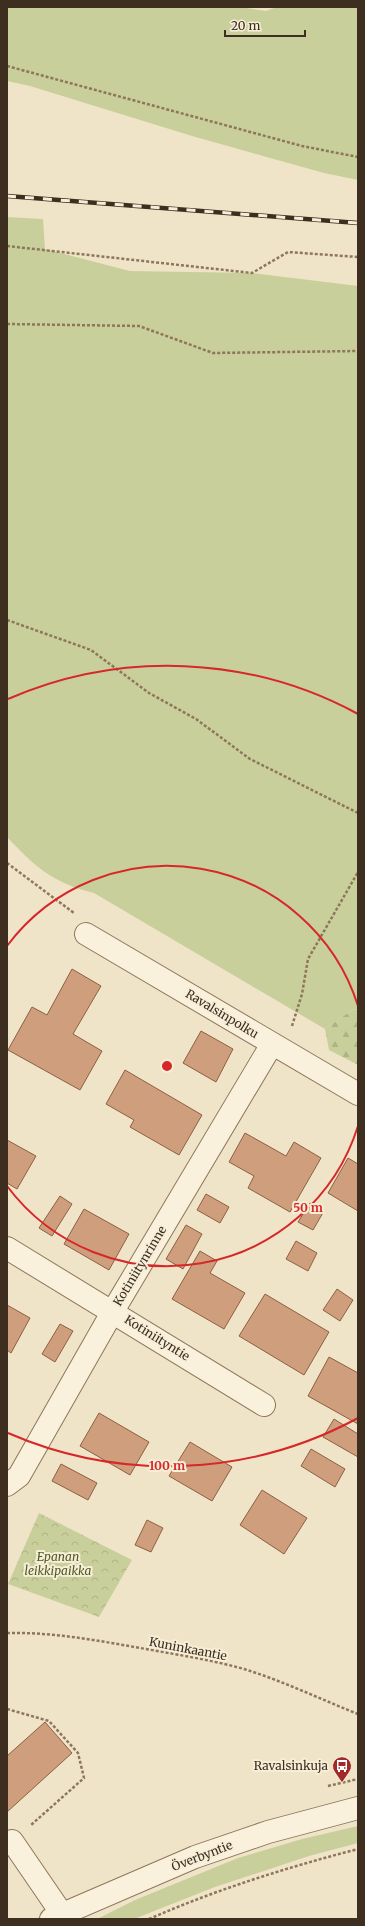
<svg xmlns="http://www.w3.org/2000/svg" width="365" height="1926" viewBox="0 0 365 1926" font-family="Merriweather,serif">
<style>
.grass{fill:#c9cf9b}
.forest{fill:url(#forest-firs)}
.park{fill:url(#park-crowns)}
.building{fill:#cf9f7d;stroke:#8d5f41}
.lines{fill:none;stroke-linecap:round;stroke-linejoin:round}
.minor-casing{stroke:#8d765c;stroke-width:24}
.path{stroke:#8d765c;stroke-width:2.5;stroke-dasharray:3 2;stroke-linecap:butt}
.minor{stroke:#faf1dc;stroke-width:22}
.rail-casing{stroke:#3d2e20;stroke-width:4.5}
.rail{stroke:#f7eed8;stroke-width:3;stroke-dasharray:9;stroke-linecap:butt}
.ring{fill:none;stroke:#d62828;stroke-width:2}
.labels{text-anchor:middle;stroke-width:4;stroke-linejoin:round;paint-order:stroke}
.street-label{font-size:12px;fill:#3d2e20;stroke:#f7eed8}
.park-label{font-size:12px;font-style:italic;fill:#4d5a26;stroke:#f7eed8}
.poi-label{font-size:12px;fill:#3d2e20;stroke:#f7eed8;text-anchor:end}
.centre{fill:#d62828;stroke:#f7eed8;stroke-width:2}
.ring-label{font-size:12px;text-anchor:middle;font-weight:bold;fill:#d62828;stroke:#f7eed8;stroke-width:4;stroke-linejoin:round;paint-order:stroke}
</style>
<defs>
<pattern id="forest-firs" width="22" height="20" patternUnits="userSpaceOnUse"><rect width="22" height="20" fill="#c9cf9b"/><path d="M5 1l3.5 6h-7zM16 11l3.5 6h-7z" fill="#aeb285"/></pattern>
<pattern id="park-crowns" width="20" height="18" patternUnits="userSpaceOnUse"><rect width="20" height="18" fill="#c9cf9b"/><path d="M2 6a3 3 0 1 1 6 0M12 15a3 3 0 1 1 6 0" fill="none" stroke="#aeb285"/></pattern>
</defs>
<rect width="100%" height="100%" fill="#f0e4c8"/>
<path class="grass" d="M7 7H240L266 11 277 7H358V180L324 173 192 136 30 86 7 81Z
M7 217 43 219 45 249 130 271 252 273 358 286V1009L352 1010 325 1029 94 893C53 883 35 867 7 837Z
M358 1826V1843L309 1856 215 1887 134 1919H97L135 1900 238 1858 302 1839Z"/>
<path class="forest" d="M358 1009V1065L329 1050 325 1029 352 1010Z"/>
<path class="park" d="M39 1513 132 1560 99 1617 8 1584Z"/>
<path class="building" d="M72 969 101 986 73 1034 102 1051 80 1090 8 1050 32 1007 47 1015Z
M201 1031 233 1049 216 1082 183 1063Z
M125 1070 202 1115 179 1155 130 1127 134 1120 106 1104Z
M245 1133 286 1156 294 1142 321 1158 290 1212 248 1188 254 1176 229 1162Z
M7 1140 36 1156 17 1189 7 1183Z
M348 1158 358 1164V1211L328 1193Z
M206 1194 229 1207 220 1223 197 1210Z
M60 1196 72 1204 52 1236 39 1228Z
M310 1203 324 1211 313 1230 298 1222Z
M84 1209 129 1234 109 1270 64 1244Z
M186 1225 202 1234 183 1269 166 1259Z
M296 1241 317 1253 308 1271 286 1259Z
M200 1251 217 1261 210 1273 245 1293 224 1329 172 1299Z
M337 1289 353 1300 340 1321 323 1310Z
M265 1294 329 1332 304 1375 239 1336Z
M7 1305 30 1318 11 1353 7 1350Z
M60 1324 73 1331 55 1362 42 1354Z
M329 1357 358 1373V1424L308 1396Z
M99 1413 149 1442 130 1475 80 1446Z
M334 1419 358 1434V1457L323 1437Z
M190 1442 232 1467 212 1501 169 1476Z
M311 1449 345 1469 335 1487 301 1466Z
M61 1464 97 1483 88 1500 52 1481Z
M262 1490 307 1518 284 1554 240 1525Z
M147 1520 163 1528 151 1552 135 1545Z
M45 1722 72 1753 7 1812V1756Z"/>
<g class="lines">
<defs>
<path id="minor" d="M86 934 358 1094
M7 1248 264 1405
M7 1485 19 1476 113 1311 272 1044
M12 1841 62 1914
M51 1919 195 1857 268 1832 358 1808"/>
</defs>
<use href="#minor" class="minor-casing"/>
<path class="path" d="M7 66 302 146 358 157
M7 246 252 273 288 252 358 257
M7 324 139 326 213 353 358 351
M7 620 91 650 149 693 196 719 250 759 358 813
M7 863 74 913
M292 1026 302 994 308 959 358 872
M7 1633C54 1632 100 1641 146 1649 179 1655 212 1660 244 1669 283 1681 320 1699 358 1714
M7 1709 49 1721 78 1753 84 1778 31 1825
M328 1786 358 1779
M149 1919C218 1889 285 1868 358 1849"/>
<use href="#minor" class="minor"/>
<defs>
<path id="rail" d="M7 196 358 223"/>
</defs>
<use href="#rail" class="rail-casing"/>
<use href="#rail" class="rail"/>
</g>
<g class="ring">
<path d="M358 1126A200 200 0 0 1 7 1186M7 946A200 200 0 0 1 358 1006"/>
<path d="M358 1418A400 400 0 0 1 8 1433M8 699A400 400 0 0 1 358 714"/>
</g>
<defs>
<symbol id="bus-pin" viewBox="-11 -11 22 30"><path d="M0 17L-7.5 6A9.5 9.5 0 1 1 7.5 6Z" fill="#9e2a2b" stroke="#f7eed8"/><path d="M-5-6H5V4H4V6H2V4H-2V6H-4V4H-5ZM-3.5-4V0h7V-4ZM-3.5 1.2v1.5H-2V1.2ZM2 1.2v1.5H3.5V1.2Z" fill="#fff"/></symbol>
</defs>
<g fill-rule="evenodd">
<use href="#bus-pin" x="331" y="1755" width="22" height="30"/>
</g>
<g class="labels">
<g class="street-label">
<text transform="translate(222 1014) rotate(31)" y="4">Ravalsinpolku</text>
<text transform="translate(140 1266) rotate(-59)" y="4">Kotiniitynrinne</text>
<text transform="translate(157 1338) rotate(32)" y="4">Kotiniityntie</text>
<text transform="translate(188 1649) rotate(11)" y="4">Kuninkaantie</text>
<text transform="translate(202 1856) rotate(-21)" y="4">Överbyntie</text>
</g>
<g class="park-label">
<text x="58" y="1561">Epanan<tspan x="58" dy="14">leikkipaikka</tspan></text>
</g>
<g class="poi-label">
<text x="328" y="1770">Ravalsinkuja</text>
</g>
</g>
<circle cx="167" cy="1066" r="6" class="centre"/>
<g class="ring-label">
<text x="308" y="1212">50 m</text>
<text x="167" y="1470">100 m</text>
</g>
<rect width="365" height="1926" fill="none" stroke="#3d2e20" stroke-width="16"/>
<path d="M225 30v6h80v-6" fill="none" stroke="#3d2e20" stroke-width="2"/>
<text x="231" y="30" font-size="12" fill="#3d2e20" stroke="#f7eed8" stroke-width="3" paint-order="stroke">20 m</text>
</svg>
